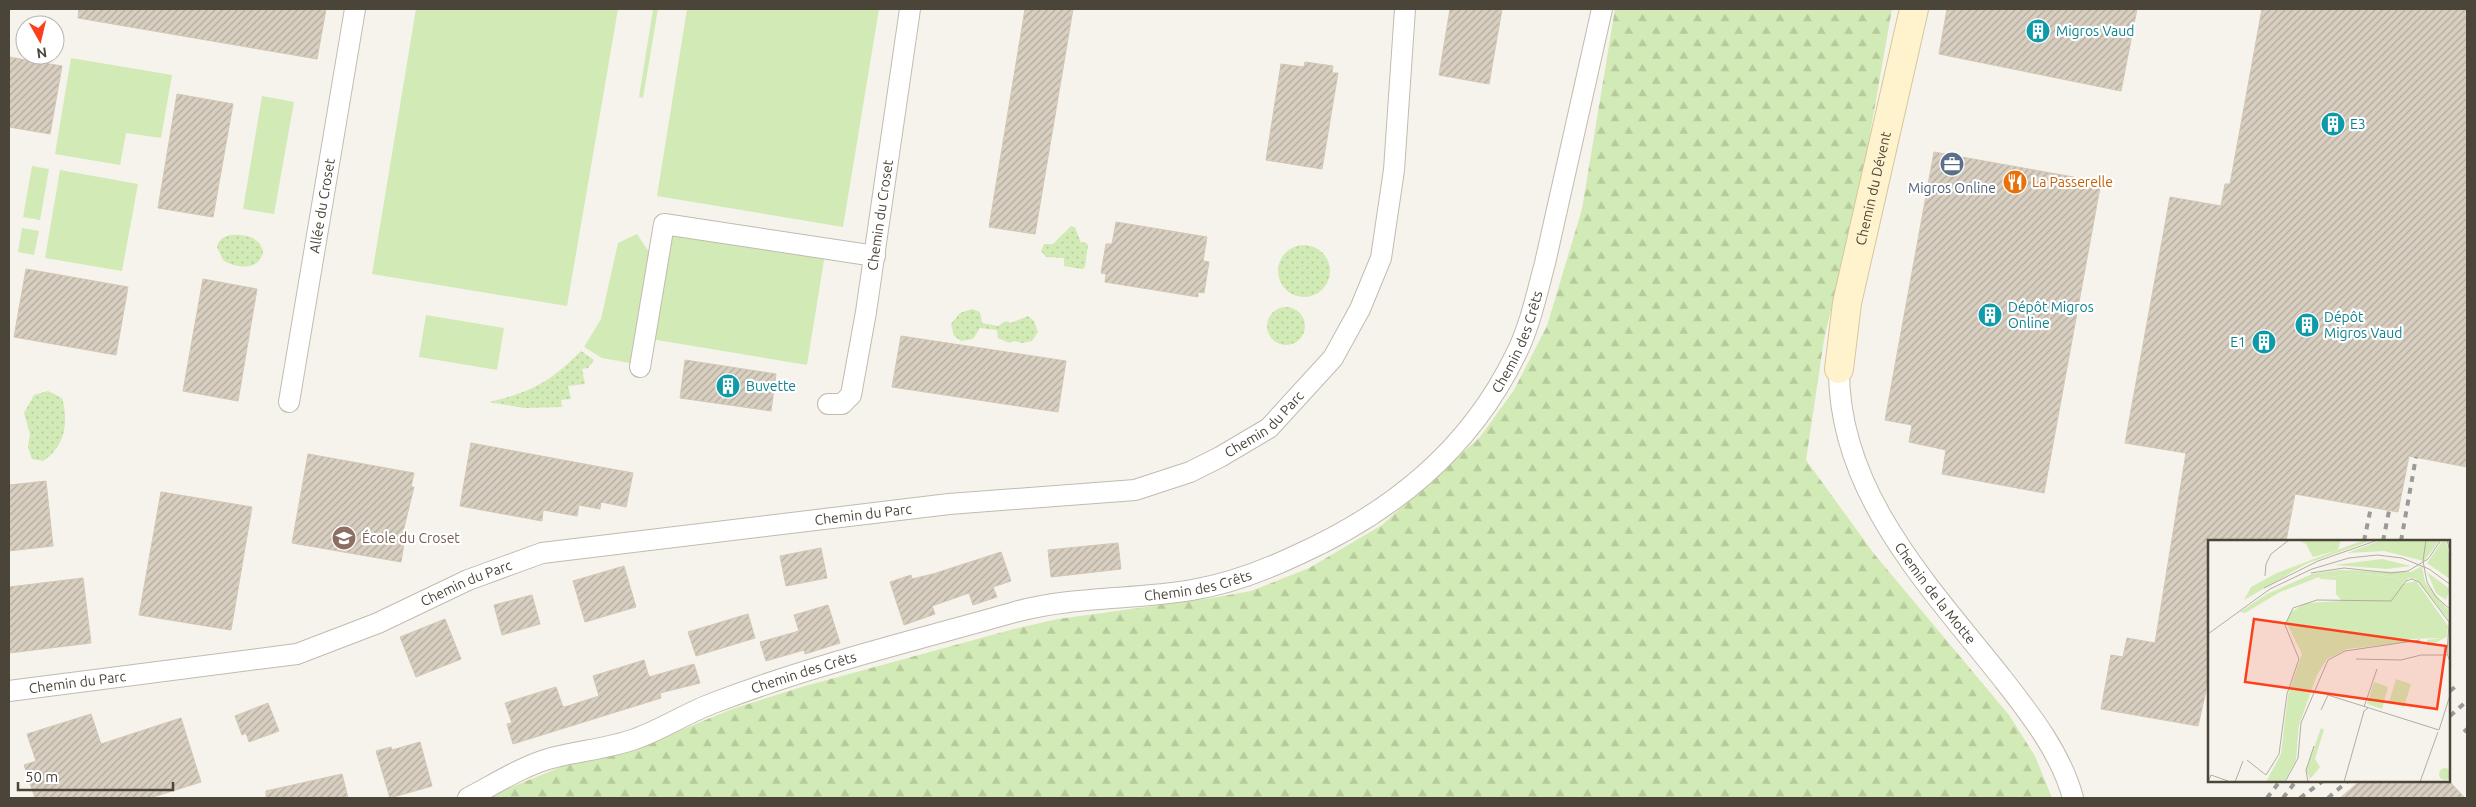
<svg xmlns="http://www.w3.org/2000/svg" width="2476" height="807" viewBox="0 0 2476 807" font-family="Ubuntu,sans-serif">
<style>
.green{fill:#d2eab5}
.forest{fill:url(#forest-firs)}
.park{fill:url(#park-dots)}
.building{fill:url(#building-hatch);stroke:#d3c7b4}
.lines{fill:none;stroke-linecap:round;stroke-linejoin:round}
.street-casing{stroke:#c2bbae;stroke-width:22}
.secondary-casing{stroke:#d6c79b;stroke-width:30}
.street{stroke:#fff;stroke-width:20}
.secondary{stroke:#fff3cd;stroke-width:28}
.rail{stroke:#9a9a9a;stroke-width:4;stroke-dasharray:6 6;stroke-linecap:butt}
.labels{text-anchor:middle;stroke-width:4.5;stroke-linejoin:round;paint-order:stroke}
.culture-label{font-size:14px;fill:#0d838f;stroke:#fff;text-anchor:start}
.food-label{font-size:14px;fill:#c56008;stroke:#fff;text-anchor:start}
.street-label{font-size:14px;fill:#4b4439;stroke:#fff}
.service-label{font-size:14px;fill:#4e5e75;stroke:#fff}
.education-label{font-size:14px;fill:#785e54;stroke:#fff;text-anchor:start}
.inset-road{fill:none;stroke:#b2ada4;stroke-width:1}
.view{fill:#fc3f1d;fill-opacity:0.15;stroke:#fc3f1d;stroke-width:2.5}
.inset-edge{fill:none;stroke:#4b4439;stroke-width:2.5}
</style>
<defs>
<pattern id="forest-firs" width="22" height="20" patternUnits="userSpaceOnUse" patternTransform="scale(1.25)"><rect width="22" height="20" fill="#d2eab5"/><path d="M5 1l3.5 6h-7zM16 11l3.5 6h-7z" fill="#b6ca9c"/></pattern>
<pattern id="park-dots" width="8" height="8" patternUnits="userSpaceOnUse" patternTransform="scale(1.25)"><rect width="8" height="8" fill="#d2eab5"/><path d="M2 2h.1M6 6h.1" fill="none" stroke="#b6ca9c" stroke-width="1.8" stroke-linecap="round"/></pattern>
<pattern id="building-hatch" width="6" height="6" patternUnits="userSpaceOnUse" patternTransform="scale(1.25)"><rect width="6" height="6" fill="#d8cfc1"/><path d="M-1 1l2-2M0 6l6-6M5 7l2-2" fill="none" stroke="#b1aa9e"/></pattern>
</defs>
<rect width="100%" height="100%" fill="#f6f3ec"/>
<path class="green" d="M416 9H618L567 306 372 274Z
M653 9H658L643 98 639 97Z
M687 9H879L843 227 657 196Z
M71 58 172 75 161 138 126 133 120 165 55 154Z
M262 96 294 102 274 214 243 209Z
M32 166 49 169 40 220 23 217Z
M60 170 138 184 122 271 45 258Z
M22 228 39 231 34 255 18 252Z
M670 233 825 254 807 365 651 339Z
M637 234 653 258 635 364 602 358 584 347 601 319 618 243Z
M426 315 504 328 497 370 419 357Z"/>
<path class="forest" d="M1615 9H1892L1865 162 1824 340 1806 460 1875 555 2009 715 2035 756 2052 798H493L492 795 563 766 635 749 732 709 805 686 1014 629 1058 619 1212 598 1251 591 1309 568 1382 525 1480 437 1514 390 1547 326 1582 209Z"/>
<path class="park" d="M1071 226 1075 227 1081 243 1085 242 1088 245 1085 267 1082 269 1064 266V258L1046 257 1041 251 1044 244H1053Z
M231 235C244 234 260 237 263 251 261 271 236 269 223 260L217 247C219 239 223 237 231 235Z
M1278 271a26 26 0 1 1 52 0a26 26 0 1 1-52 0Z
M1267 326a19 19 0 1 1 38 0a19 19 0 1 1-38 0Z
M972 309 980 312 982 323 998 326 1006 321 1011 323 1028 316 1034 321 1038 332 1032 341 1022 343 1014 341 1009 343 998 338 997 330 980 328 973 339 961 341 954 336 951 324 960 313Z
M581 351 594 360 588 368 582 369 585 384 568 386 571 399 561 400 562 407 524 408 489 402C532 392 550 382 581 351Z
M48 391 62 398C69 422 65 447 43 461L32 459 28 447 30 434 24 413 34 395Z"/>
<path class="building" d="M79 9H326L317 59 78 18Z
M1025 9H1073L1035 234 989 227Z
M1450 9H1502L1489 84 1439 75Z
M1947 9H2137L2121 91 1939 54Z
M2262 9H2467V467L2409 456 2398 512 2295 494 2286 541H2210V673L2198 726 2101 709 2111 655 2123 657 2127 638 2155 643 2186 453 2125 443 2170 197 2221 206 2225 184H2230Z
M9 57 62 66 50 134 9 127Z
M1305 62 1333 66 1332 73H1338L1322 169 1266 160 1281 64 1304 67Z
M177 94 233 104 213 217 158 208Z
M1934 152 2101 182 2044 493 1942 474 1946 450 1909 442 1912 425 1885 420Z
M1116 222 1207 237 1203 261 1209 262 1204 293 1198 292V297L1105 282 1106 274 1101 273 1106 244H1112Z
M26 269 128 287 116 355 14 337Z
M203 279 257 289 238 401 183 391Z
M901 336 1066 361 1058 412 892 387Z
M685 360 776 374 771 411 680 398Z
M471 443 633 473 626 507 601 502 600 509 579 505 577 516 543 510 542 521 460 506Z
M308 454 414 473 411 487H414L402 536 405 537 401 562 292 543Z
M46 481 53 546 9 551V485Z
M161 492 252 507 231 630 139 615Z
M1118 543 1121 569 1051 577 1048 550Z
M821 548 827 578 786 586 780 556Z
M1001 552 1011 581 993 587 997 597 973 605 969 593 932 606 935 614 904 625 890 582 911 575 912 579 933 574Z
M624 566 636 607 585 622 573 581Z
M83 578 91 643 9 653V587Z
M532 595 540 624 502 635 494 605Z
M828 605 840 643 805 654 804 650 766 661 760 642 799 631 794 615Z
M748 614 755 638 696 656 688 632Z
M445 619 461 659 416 677 400 637Z
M644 660 649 677 694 664 700 683 660 693 661 698 513 744 507 724 512 723 505 703 556 687 563 707 568 706 599 696 593 676Z
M268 703 279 731 249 742 246 733 242 735 235 716Z
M91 714 101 744 181 718 201 782 150 798H35L24 765 36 761 27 734Z
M420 742 432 786 390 798 376 751 391 747 392 750Z
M342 774 348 798H266V791Z
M2360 781H2449L2465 798H2340Z"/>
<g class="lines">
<defs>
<g id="street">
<path d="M640 367 664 224 875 256"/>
<path id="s1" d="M1839 369C1838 493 1930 587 2002 678 2030 714 2061 753 2073 798"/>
<path id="s2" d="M289 402 355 9"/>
<path id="s3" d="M828 404H842L851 395 866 312 910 9"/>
<path id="s4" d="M9 691 297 654 378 623 468 580 542 553 949 504 1135 490 1190 472 1220 457 1269 428 1333 358 1360 309 1381 258 1394 170 1405 9"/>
<path id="s5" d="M468 798C495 784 519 768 548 759 576 751 607 749 635 739 663 729 688 712 716 702 813 665 916 640 1015 612 1073 596 1134 600 1192 590 1228 584 1263 571 1295 556 1391 513 1469 451 1516 354 1530 326 1537 293 1545 263L1602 9"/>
</g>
<g id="secondary">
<path id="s6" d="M1839 369 1847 303 1914 9"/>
</g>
</defs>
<use href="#street" class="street-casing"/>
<use href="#secondary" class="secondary-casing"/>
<use href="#street" class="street"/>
<use href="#secondary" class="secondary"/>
<path class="rail" d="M2364 541 2371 507
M2383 541 2389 511
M2401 541 2416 457
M2450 691 2455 687
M2450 716 2467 701
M2464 732 2467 729
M2267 798 2280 781
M2283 798 2296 781
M2300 798 2323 781
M2328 798 2348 781"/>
</g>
<defs>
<symbol id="building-disc" viewBox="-11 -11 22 22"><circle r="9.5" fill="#0f9aa8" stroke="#fff"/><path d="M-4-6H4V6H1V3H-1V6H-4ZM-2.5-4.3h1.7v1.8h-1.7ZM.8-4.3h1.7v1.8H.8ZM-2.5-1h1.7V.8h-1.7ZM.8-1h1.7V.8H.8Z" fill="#fff"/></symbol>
<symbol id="office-disc" viewBox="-11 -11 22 22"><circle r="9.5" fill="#5c6f8a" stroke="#fff"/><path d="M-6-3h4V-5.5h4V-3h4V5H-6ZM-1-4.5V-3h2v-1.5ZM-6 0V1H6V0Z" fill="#fff"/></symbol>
<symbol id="restaurant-disc" viewBox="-11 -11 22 22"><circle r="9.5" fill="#e8710a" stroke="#fff"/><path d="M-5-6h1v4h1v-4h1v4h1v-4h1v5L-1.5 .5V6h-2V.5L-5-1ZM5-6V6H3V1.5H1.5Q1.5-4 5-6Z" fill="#fff"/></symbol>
<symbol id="school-disc" viewBox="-11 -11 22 22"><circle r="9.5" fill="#8d6e63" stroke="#fff"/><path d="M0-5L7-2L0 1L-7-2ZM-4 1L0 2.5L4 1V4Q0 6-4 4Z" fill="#fff"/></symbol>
</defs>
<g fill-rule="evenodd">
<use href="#building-disc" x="2024" y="17" width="28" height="28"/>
<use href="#building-disc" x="2319" y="110" width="28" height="28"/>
<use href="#office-disc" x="1938" y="150" width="28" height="28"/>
<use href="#restaurant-disc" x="2001" y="168" width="28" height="28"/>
<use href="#building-disc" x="1976" y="301" width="28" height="28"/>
<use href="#building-disc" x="2293" y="311" width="28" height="28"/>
<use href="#building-disc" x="2250" y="328" width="28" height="28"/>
<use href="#building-disc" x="714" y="372" width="28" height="28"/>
<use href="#school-disc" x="330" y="524" width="28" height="28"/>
</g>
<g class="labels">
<g class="culture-label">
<text x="2056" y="36">Migros Vaud</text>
<text x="2350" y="129">E3</text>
<text x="2008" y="312">Dépôt Migros<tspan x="2008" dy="16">Online</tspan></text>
<text x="2324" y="322">Dépôt<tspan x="2324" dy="16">Migros Vaud</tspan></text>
<text x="2246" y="347" text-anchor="end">E1</text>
<text x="746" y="391">Buvette</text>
</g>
<g class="food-label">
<text x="2032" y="187">La Passerelle</text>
</g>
<g class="street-label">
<text dy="5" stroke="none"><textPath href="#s6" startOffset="184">Chemin du Dévent</textPath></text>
<text dy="5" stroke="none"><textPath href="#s2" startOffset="199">Allée du Croset</textPath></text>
<text dy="5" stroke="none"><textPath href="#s3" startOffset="209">Chemin du Croset</textPath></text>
<text dy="5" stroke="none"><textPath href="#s5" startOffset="1185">Chemin des Crêts</textPath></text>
<text dy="5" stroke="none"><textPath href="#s4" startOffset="1299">Chemin du Parc</textPath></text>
<text dy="5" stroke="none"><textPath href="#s4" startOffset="879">Chemin du Parc</textPath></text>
<text dy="5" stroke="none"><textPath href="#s5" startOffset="765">Chemin des Crêts</textPath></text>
<text dy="5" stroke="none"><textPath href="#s4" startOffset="474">Chemin du Parc</textPath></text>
<text dy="5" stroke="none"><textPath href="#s1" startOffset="249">Chemin de la Motte</textPath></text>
<text dy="5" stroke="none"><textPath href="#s5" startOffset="360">Chemin des Crêts</textPath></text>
<text dy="5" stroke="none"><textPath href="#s4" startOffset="69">Chemin du Parc</textPath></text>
</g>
<g class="service-label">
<text x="1952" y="193">Migros Online</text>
</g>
<g class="education-label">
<text x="362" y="543">École du Croset</text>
</g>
</g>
<g transform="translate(2208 540)">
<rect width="242" height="242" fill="#f6f3ec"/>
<path d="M156 0H165L98 24 36 60 43 47 69 33ZM174 0H232L216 21 176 11 139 13ZM235 0H238L242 19V39L219 23ZM214 26 217 42 241 71 240 79 208 39 201 38 194 44 189 37 144 33 112 39 111 37 72 52 37 73 32 72 59 54 104 34 131 30 203 32ZM188 139 203 144 196 167 181 162ZM166 142 180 147 174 169 159 164Z" fill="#d2eab5"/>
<path d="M90 0H133L130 10 105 17 98 4ZM186 0H215L211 13 170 7ZM234 15 239 16 242 24V33L227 21ZM174 19 203 26 179 29 126 25ZM219 32 242 49 238 60 228 53ZM144 33 189 37 194 44 208 41 240 86 239 97 220 106 219 100 233 98 201 99 200 102 139 109 119 119 109 135 91 185 88 220 76 242H58L73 214 80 155 94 114 78 82 83 72 98 63 134 61 128 54V40L112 39ZM113 188 116 190 107 219 112 227 102 239 98 230Z" fill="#d2eab5"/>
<path d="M231 234a6 6 0 1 1 12 0a6 6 0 1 1-12 0Z" fill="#d2eab5"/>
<path class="inset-road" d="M218 0 215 21 219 42 228 57 243 70M239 0 243 15M103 33 136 28 183 33 200 31 220 19 233 0M57 36 58 24 63 14 81 0M56 48 110 21 170 0M242 69 239 113 243 125M0 94 62 49 104 29 141 18 169 15 194 18 221 29 243 45M148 119 193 120 213 115H239M156 167 169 129M113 170 120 155 231 190M231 190 243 152M39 220 58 235 71 214 79 154 91 119 77 85 85 68 109 60 183 61 198 41 204 39 211 42 241 82M0 242 3 235 20 241M27 242 35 221M77 242 90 218 93 183 120 120 137 111 212 100M100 242 98 230 106 206M136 242 156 171 160 168M212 242 230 192"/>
<path class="view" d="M46 79 238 106 229 169 37 142Z"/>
<rect width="242" height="242" class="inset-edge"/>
</g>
<rect width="2476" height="807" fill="none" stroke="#4b4439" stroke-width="20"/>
<g transform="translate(40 40) rotate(172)"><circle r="24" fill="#ffffff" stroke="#b7b4b0"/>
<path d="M0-4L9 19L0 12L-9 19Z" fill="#fc3f1d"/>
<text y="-8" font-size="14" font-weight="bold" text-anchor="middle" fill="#4b4439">N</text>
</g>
<path d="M18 782v8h155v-8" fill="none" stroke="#4b4439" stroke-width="2.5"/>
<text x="25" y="782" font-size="15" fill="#4b4439" stroke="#ffffff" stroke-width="4" paint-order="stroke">50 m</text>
</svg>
